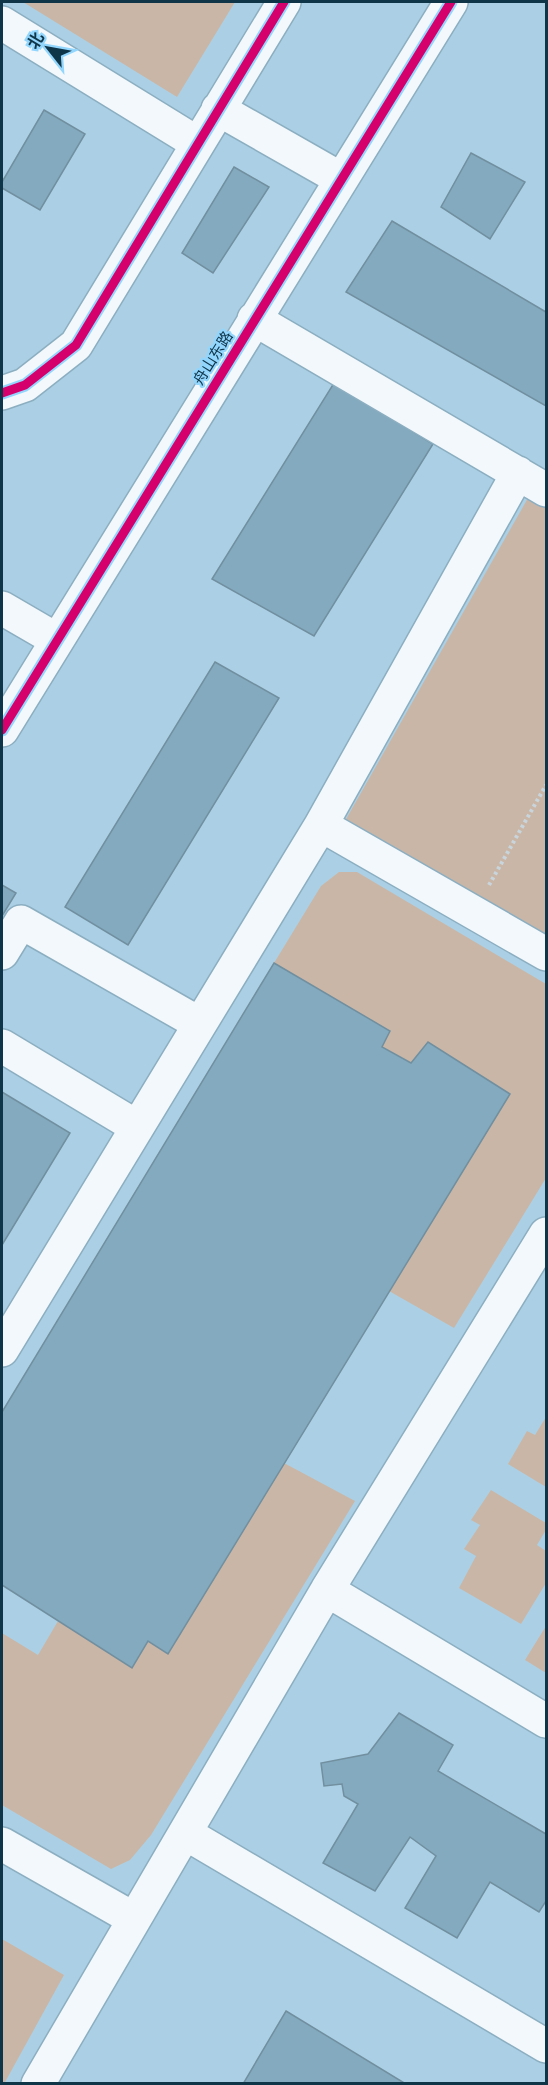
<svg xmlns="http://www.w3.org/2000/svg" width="548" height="2085" viewBox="0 0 548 2085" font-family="'IBM Plex Sans','Noto Sans SC',sans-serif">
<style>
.green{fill:#cab6a6}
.building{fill:#83aabe;stroke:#718f9f;stroke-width:1.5}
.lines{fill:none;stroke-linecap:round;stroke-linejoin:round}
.minor-casing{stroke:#8caec1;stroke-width:36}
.path{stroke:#c9d5dc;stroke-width:4;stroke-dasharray:3 3;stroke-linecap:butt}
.minor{stroke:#f2f8fb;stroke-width:33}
.cycleway-casing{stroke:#93d6fd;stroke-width:13}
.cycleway{stroke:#d6006c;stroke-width:9}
.labels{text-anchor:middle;stroke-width:4.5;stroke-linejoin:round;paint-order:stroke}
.street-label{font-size:15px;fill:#0f3549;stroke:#93d6fd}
</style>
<rect width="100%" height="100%" fill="#abd0e5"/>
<path class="green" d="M23 2H235L177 97Z
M528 498 546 508V937L345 821Z
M339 872H357L546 984V1178L454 1328 389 1291 510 1094 428 1042 411 1063 382 1047 274 963 321 886Z
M546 1417V1487L508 1464 527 1431 535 1435Z
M284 1463 355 1501 151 1835 130 1860 111 1869 2 1805V1633L38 1655 58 1621 132 1667 148 1641 168 1654Z
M491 1490 546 1523V1530L537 1545 546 1551V1583L521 1624 459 1588 476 1556 464 1549 480 1525 471 1520Z
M546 1626V1673L525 1660Z
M2 1939 64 1975 4 2084 2 2083Z"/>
<path class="building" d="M44 110 85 134 40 210 2 188V182Z
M471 153 525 182 490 239 441 207Z
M234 167 269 187 213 273 182 253Z
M392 221 546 312V406L346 292Z
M334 383 433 444 314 636 212 579Z
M215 662 279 698 128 945 65 907Z
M2 885 16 893 2 916Z
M274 963 390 1031 382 1047 411 1063 428 1042 510 1094 168 1654 148 1641 132 1668 2 1585V1412Z
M2 1092 70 1133 2 1245Z
M399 1713 453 1745 438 1771 546 1834V1901L539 1912 490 1882 457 1938 405 1908 436 1856 410 1837 375 1891 323 1863 358 1804 344 1796 342 1784 324 1786 321 1763 368 1754Z
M286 2011 406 2084H243Z"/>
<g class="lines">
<defs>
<path id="minor" d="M2 23 197 143
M218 109 341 179
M254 319 546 490
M2 393 25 385 76 345 284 2
M2 608 57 640
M2 730 451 2
M321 825 546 954
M2 953 21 922 200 1024
M2 1046 137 1127
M2 1350 321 825 518 473
M327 1590 546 1721
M185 1833 546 2046
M2 1844 134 1919
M38 2084 327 1590 546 1234"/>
</defs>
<use href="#minor" class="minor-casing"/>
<path class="path" d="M489 885 546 785"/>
<use href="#minor" class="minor"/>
<defs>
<path id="cycleway" d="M2 393 25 385 76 345 284 2
M2 730 451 2"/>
</defs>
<use href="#cycleway" class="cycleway-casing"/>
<use href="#cycleway" class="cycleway"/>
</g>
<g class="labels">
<g class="street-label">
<text transform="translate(213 358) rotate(-58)" y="5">舟山东路</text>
</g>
</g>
<rect width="548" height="2085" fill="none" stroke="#0f3549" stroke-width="6"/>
<g transform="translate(48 48) rotate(301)" stroke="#93d6fd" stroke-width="4.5" paint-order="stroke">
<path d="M0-4.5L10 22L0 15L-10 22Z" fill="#0f3549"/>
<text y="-9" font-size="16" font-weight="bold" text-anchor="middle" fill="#0f3549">北</text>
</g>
</svg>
